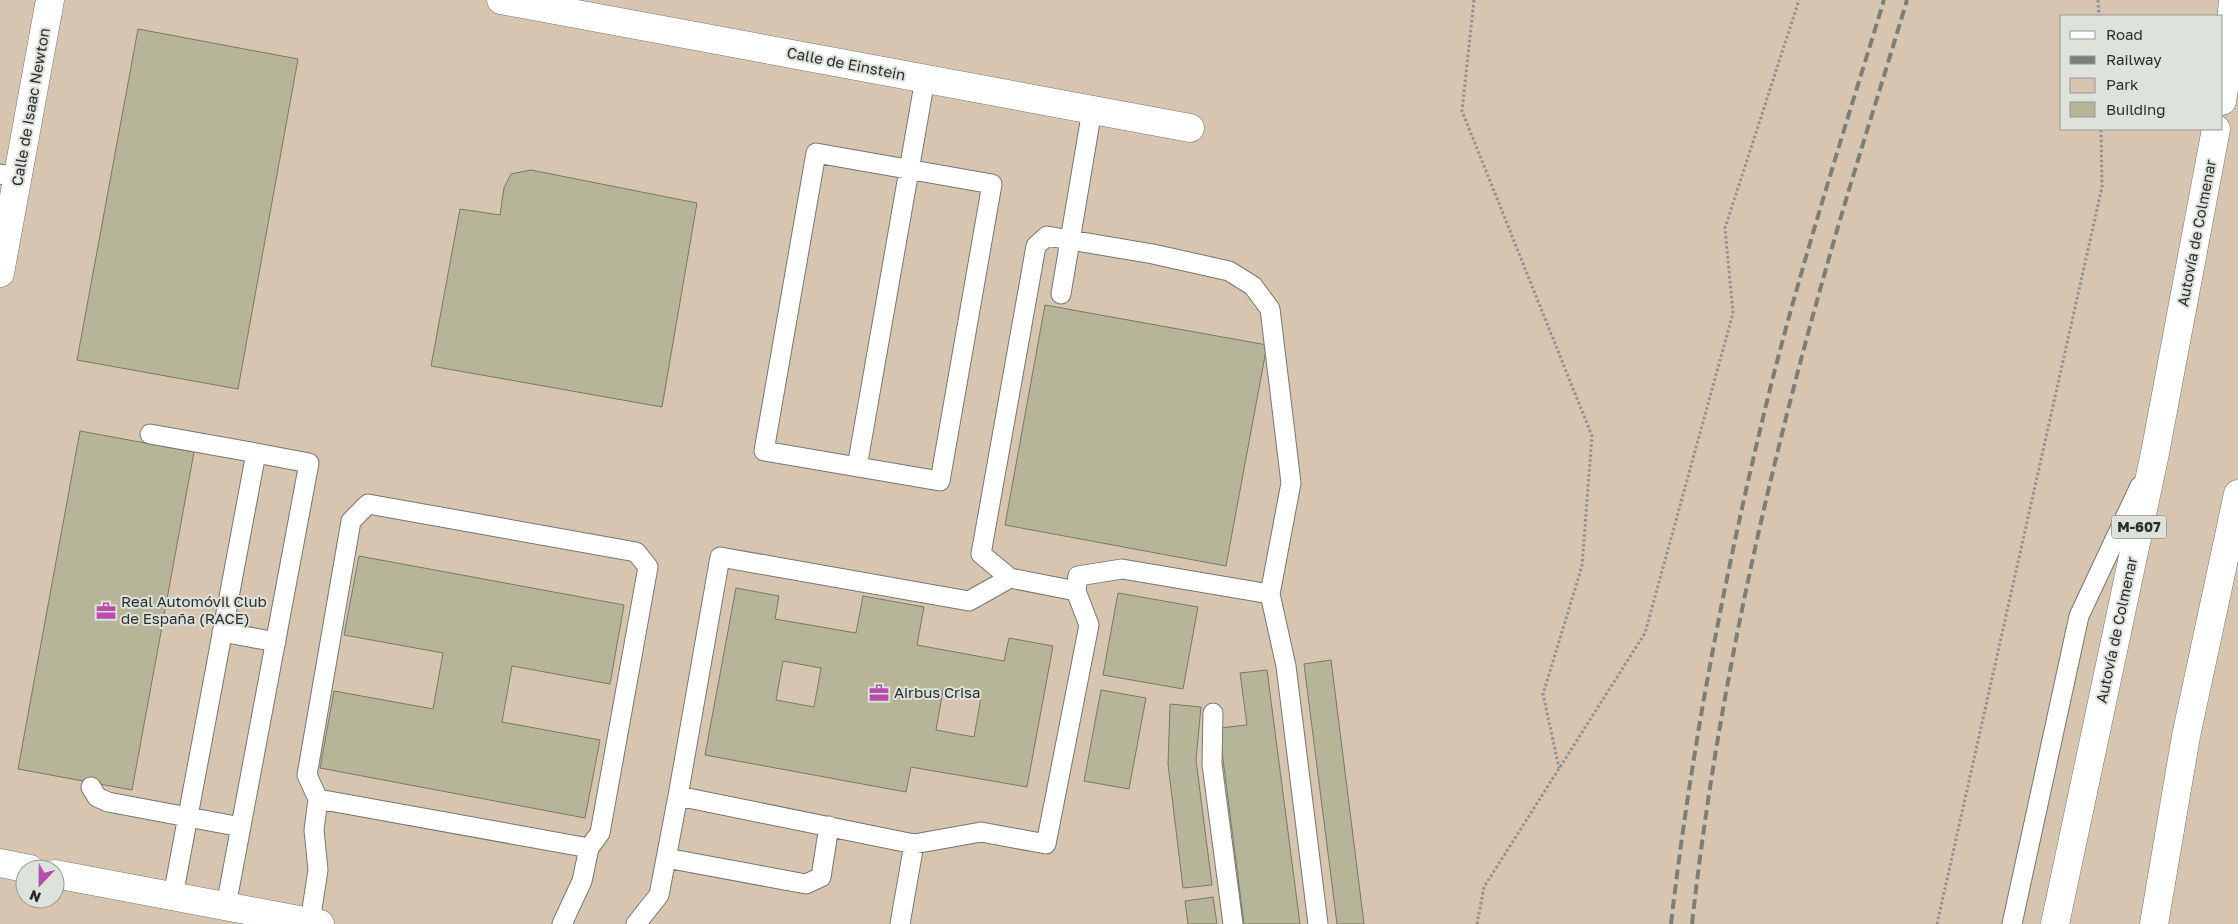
<svg xmlns="http://www.w3.org/2000/svg" width="2238" height="924" viewBox="0 0 2238 924" font-family="'Golos Text',sans-serif">
<style>
.green{fill:#d8c5af;fill-rule:evenodd}
.building{fill:#b7b597;stroke:#777770;fill-rule:evenodd}
.lines{fill:none;stroke-linecap:round;stroke-linejoin:round}
.lane-casing{stroke:#747872;stroke-width:21}
.street-casing{stroke:#747872;stroke-width:29}
.highway-casing{stroke:#747872;stroke-width:29}
.path{stroke:#8f928e;stroke-width:3;stroke-dasharray:2.5 2.5;stroke-linecap:butt}
.lane{stroke:#fff;stroke-width:19}
.street{stroke:#fff;stroke-width:28}
.highway{stroke:#fff;stroke-width:28}
.rail{stroke:#7b7f7a;stroke-width:4;stroke-dasharray:10 5;stroke-linecap:butt}
.labels{text-anchor:middle;stroke-width:4;stroke-linejoin:round;paint-order:stroke}
.shield{fill:#dde2db;stroke:#606360;stroke-width:1}
.shield-label{font-size:14px;font-weight:bold;fill:#2b2d2b}
.street-label{font-size:15px;fill:#2b2d2b;stroke:#dde2db}
.poi-label{font-size:15px;fill:#2b2d2b;stroke:#dde2db;text-anchor:start}
</style>
<rect width="100%" height="100%" fill="#dde2db"/>
<path class="green" d="M0 0H2238V924H0ZM2062 16H2222V129H2062ZM25 869H55V899H25Z"/>
<path class="building" d="M138 29 298 59 238 389 77 360Z
M531 170 697 203 662 407 431 366 460 209 500 215 504 188 511 174Z
M1045 305 1267 345 1226 566 1005 525Z
M80 431 194 452 132 790 18 769Z
M359 556 624 605 610 684 512 666 502 722 600 740 585 818 320 768 334 691 433 709 443 653 344 635Z
M736 588 779 596 775 619 856 633 863 596 924 607 917 645 1004 661 1009 638 1053 646 1027 787 911 767 906 792 705 755ZM783 661 821 668 814 707 776 700ZM943 690 981 697 974 737 936 730Z
M1118 593 1198 607 1183 689 1103 675Z
M1331 660 1364 924H1337L1304 664Z
M1267 670 1300 924H1244L1219 728 1247 725 1240 673Z
M1101 690 1146 698 1129 789 1084 781Z
M1170 704 1201 707 1196 760 1212 885 1183 888 1168 764Z
M1213 897 1217 924H1188L1185 901Z"/>
<g class="lines">
<defs>
<path id="lane" d="M816 153 992 184 940 481 764 451Z
M0 174 18 178
M1061 294 1092 110
M150 434 256 453
M857 467 925 79
M1076 591 1010 578 981 554 1036 246 1047 236 1153 254 1229 271 1253 286 1270 309 1291 483 1270 594
M222 632 276 642
M1213 713 1212 764 1233 924
M91 787 97 797 108 802 241 827
M678 796 720 557 969 601 1010 578
M318 799 589 848
M666 858 806 884 821 877 829 826
M173 896 256 453 309 463 226 906
M310 922 318 870 314 830 318 799 307 775 351 521 368 504 636 552 648 567 600 833 589 848 582 881 562 924
M636 924 659 895 678 796 914 844
M900 924 914 844 981 832 1046 844 1089 625 1076 591 1078 576 1122 569 1270 594 1286 666 1318 924
M2012 924 2079 616 2140 486"/>
<path id="street" d="M501 0 1190 128
M0 273 50 0
M0 863 30 869
M55 874 320 924"/>
<path id="highway" d="M2222 101 2226 76 2233 0
M2055 924 2155 453 2216 129
M2154 924 2186 736 2238 494"/>
</defs>
<use href="#lane" class="lane-casing"/>
<use href="#street" class="street-casing"/>
<use href="#highway" class="highway-casing"/>
<path class="path" d="M1474 0 1462 111 1592 436 1582 566 1543 694 1559 768
M2098 0 2099 16
M1477 924 1484 887 1645 633 1733 313 1725 228 1799 0
M1937 924 2102 187 2101 129"/>
<use href="#lane" class="lane"/>
<use href="#street" class="street"/>
<use href="#highway" class="highway"/>
<path class="rail" d="M1671 924C1692 742 1727 562 1771 385 1804 255 1845 128 1884 0
M1692 924C1717 696 1768 471 1831 251 1855 167 1882 84 1907 0"/>
</g>
<defs>
<symbol id="office-bare" viewBox="-9 -9 18 18"><path d="M-6-3h4V-5.5h4V-3h4V5H-6ZM-1-4.5V-3h2v-1.5ZM-6 0V1H6V0Z" fill="#b94dad" stroke="#dde2db" stroke-width="2.5" paint-order="stroke"/></symbol>
</defs>
<g fill-rule="evenodd">
<use href="#office-bare" x="92" y="597" width="28" height="28"/>
<use href="#office-bare" x="865" y="679" width="28" height="28"/>
</g>
<g class="labels">
<rect class="shield" x="2111.5" y="515.5" width="55" height="23" rx="4"/>
<g class="shield-label">
<text x="2139" y="532">M-607</text>
</g>
<g class="street-label">
<text transform="translate(846 64) rotate(11)" y="5">Calle de Einstein</text>
<text transform="translate(31 107) rotate(-80)" y="5">Calle de Isaac Newton</text>
<text transform="translate(2197 233) rotate(-79)" y="5">Autovía de Colmenar</text>
<text transform="translate(2117 630) rotate(-78)" y="5">Autovía de Colmenar</text>
</g>
<g class="poi-label">
<text x="121" y="607">Real Automóvil Club<tspan x="121" dy="17">de España (RACE)</tspan></text>
<text x="894" y="698">Airbus Crisa</text>
</g>
</g>
<rect x="2060" y="15" width="162" height="115" fill="#dde2db" stroke="#969a95"/>
<rect x="2070" y="31" width="25" height="8" fill="#ffffff" stroke="#969a95"/>
<text x="2106" y="40" font-size="15" fill="#2b2d2b">Road</text>
<rect x="2070" y="56" width="25" height="8" fill="#7b7f7a" stroke="#969a95"/>
<text x="2106" y="65" font-size="15" fill="#2b2d2b">Railway</text>
<rect x="2070" y="78" width="25" height="15" fill="#d8c5af" stroke="#969a95"/>
<text x="2106" y="90" font-size="15" fill="#2b2d2b">Park</text>
<rect x="2070" y="102" width="25" height="15" fill="#b7b597" stroke="#969a95"/>
<text x="2106" y="115" font-size="15" fill="#2b2d2b">Building</text>
<g transform="translate(40 884) rotate(202)"><circle r="24" fill="#dde2db" stroke="#969a95"/>
<path d="M0-4L9 19L0 12L-9 19Z" fill="#b94dad"/>
<text y="-8" font-size="14" font-weight="bold" text-anchor="middle" fill="#2b2d2b">N</text>
</g>
</svg>
